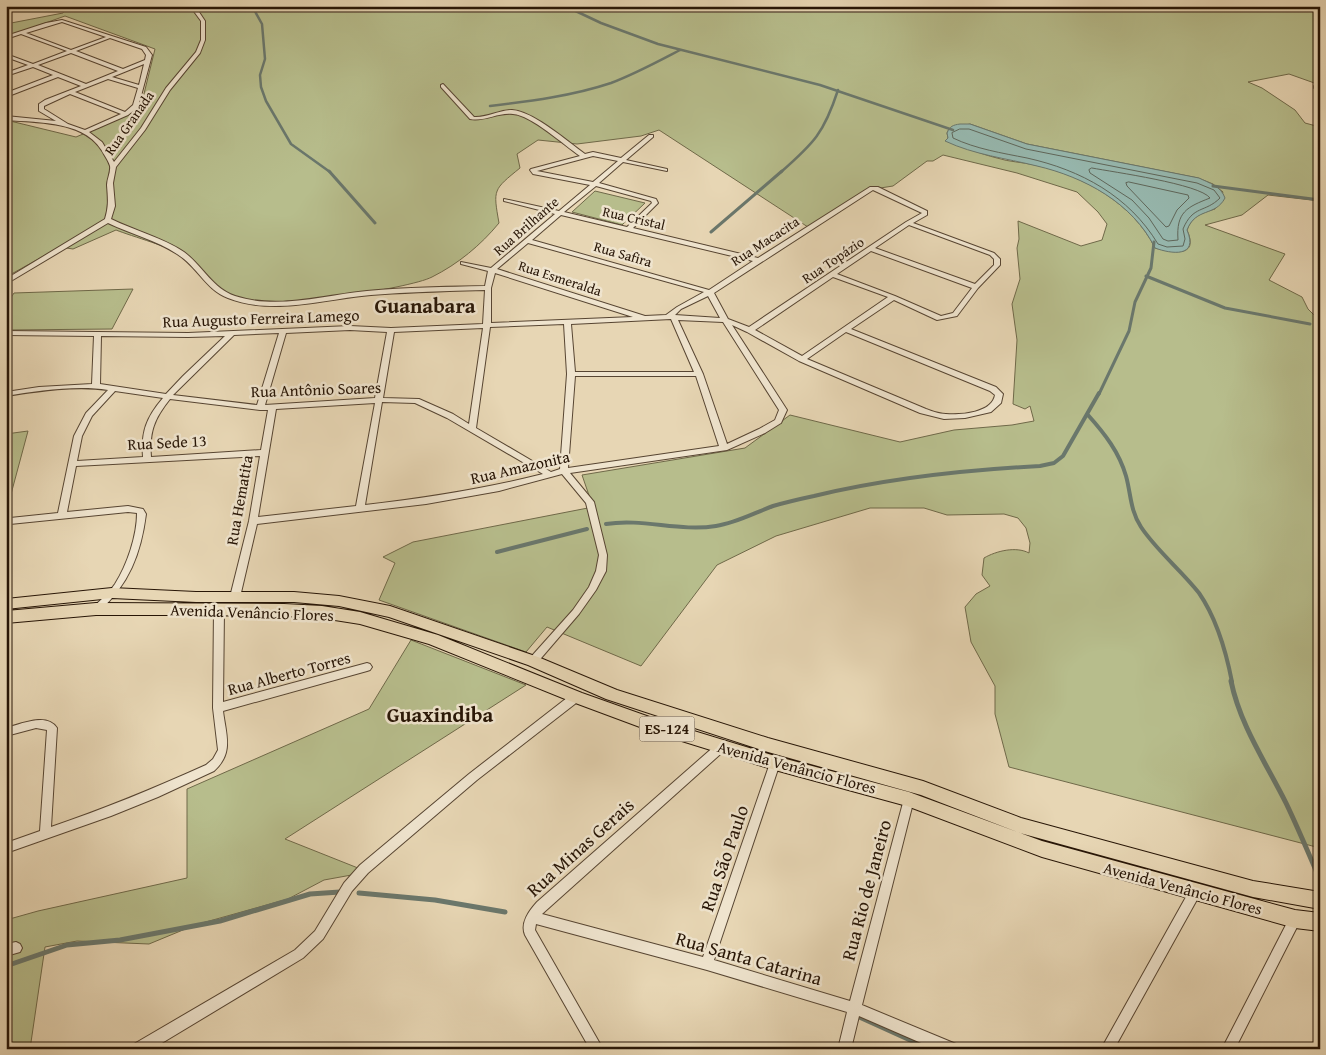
<svg xmlns="http://www.w3.org/2000/svg" width="1326" height="1055" viewBox="0 0 1326 1055" font-family="'Gentium Book Plus',serif">
<style>
.green{fill:#b7bd8c;stroke:#6f6949;fill-rule:evenodd}
.water{fill:#97b9b0;stroke:#6a776c}
.lines{fill:none;stroke-linecap:round;stroke-linejoin:round}
.shore{stroke:#5f675b;stroke-width:1}
.stream-far3{stroke:#6a776c;stroke-width:2.5}
.stream-far2{stroke:#6a776c;stroke-width:3}
.stream-far1{stroke:#6a776c;stroke-width:4}
.stream{stroke:#6a776c;stroke-width:5}
.street-casing{stroke:#574532;stroke-width:2}
.primary-casing{stroke:#271506;stroke-width:2}
.street{fill:#efe4ce;fill-rule:evenodd}
.primary{fill:#e7d6b4;fill-rule:evenodd}
.labels{text-anchor:middle;stroke-width:5;stroke-linejoin:round;paint-order:stroke}
.far-street-label{font-size:14px;fill:#271506;stroke:#efe4ce}
.shield{fill:#efe4ce;stroke:#635342;stroke-width:1}
.shield-label{font-size:15px;font-weight:bold;fill:#271506}
.street-label{font-size:16px;fill:#271506;stroke:#efe4ce}
.near-street-label{font-size:19px;fill:#271506;stroke:#efe4ce}
.district-label{font-size:21px;font-weight:bold;fill:#271506;stroke:#efe4ce}
</style>
<rect width="100%" height="100%" fill="#e7d6b4"/>
<filter id="stains"><feTurbulence type="fractalNoise" baseFrequency=".004" numOctaves="4"/><feColorMatrix values="0 0 0 0 .2 0 0 0 0 .09 0 0 0 0 .02 0 0 0 .5 -.17"/></filter>
<radialGradient id="worn" r=".72"><stop offset=".6" stop-color="#630" stop-opacity="0"/><stop offset="1" stop-color="#630" stop-opacity=".3"/></radialGradient>
<path class="green" d="M67 6H1320V85L1289 74 1248 82 1262 88 1295 110 1305 123 1320 127V201L1268 195 1242 215 1205 225 1285 254 1269 280 1302 297 1308 309 1320 321V848L1009 767 995 714V686L971 642 965 607 976 594 990 586 982 575 984 558C996 551 1016 546 1029 553L1030 543 1026 528 1018 518 1004 514 947 515 924 508H870L776 536 717 565 641 666 547 627 526 652 379 600 395 563 383 557 413 542 593 507 582 475 745 448 790 415 900 442 954 430 1012 425 1034 421 1030 406 1025 409 1013 404 1017 340 1012 304 1020 279 1017 248 1019 239 1018 221 1081 246 1102 240 1107 224 1098 212 1077 192 1017 173 943 155 933 161H927L893 186 874 189 811 229 659 130 641 136 577 144 538 140 517 154 520 168C493 190 493 189 499 223 481 245 458 264 432 277 409 289 265 310 242 302 233 299 219 293 212 287 201 278 194 265 183 256 174 248 131 236 116 230L73 249 60 247 6 277V120L76 137 140 110 155 49 65 16 6 37V24L63 13ZM970 124 1027 144 1198 178 1213 184 1223 192 1215 209C1201 213 1192 216 1187 230 1200 259 1171 252 1155 248 1133 203 1082 175 1035 165 1022 162 1009 162 997 158 980 154 963 146 946 140L948 138 947 133 949 129Z
M595 191 645 203 622 225 572 212Z
M133 289 112 329 6 330V305L14 293Z
M28 431 7 509H6V434Z
M411 640 526 685 285 839 368 872 324 880 288 899 195 925 149 944 77 941 45 947 30 1049H6V920L38 911 187 878V789L369 709Z"/>
<path class="water" d="M960 124H970L1027 144 1199 178C1209 183 1221 186 1225 198 1215 217 1196 207 1187 230 1199 258 1171 254 1155 248 1133 203 1084 177 1037 166 1005 158 975 155 945 141L948 138 947 133C950 126 953 125 960 124Z"/>
<g class="lines">
<path class="shore" d="M960 129H969L1026 149 1197 183 1214 190 1220 198C1205 213 1193 205 1183 229L1185 239 1183 246 1167 247 1158 244C1129 196 1081 170 1027 158 1002 153 976 149 953 138L952 133Z
M1092 168C1113 172 1200 184 1210 198 1187 207 1176 212 1178 240L1168 241 1163 239 1149 218 1132 200 1090 173 1089 170Z
M1129 182 1188 195 1189 198 1177 210 1169 226 1166 227 1127 186 1126 183Z"/>
<path class="stream-far3" d="M252 6 262 24 265 59 260 75 261 87 266 101 291 144 330 172
M565 6 601 23 658 44 820 85 953 130
M490 106C531 101 572 96 611 83 635 74 657 62 680 50
M781 172C814 143 824 133 838 90"/>
<path class="stream-far2" d="M329 171 375 223
M1213 186 1320 200
M711 232 782 171
M1146 276 1225 308 1310 324
M1099 394 1129 331 1135 302 1151 268 1154 242"/>
<path class="stream-far1" d="M1088 415C1105 434 1119 452 1126 476 1131 494 1130 510 1141 527 1157 551 1181 570 1199 593 1217 619 1226 651 1232 682
M606 524C643 518 679 532 716 526 736 523 754 513 773 506 787 502 800 499 814 496 888 478 964 470 1040 466L1054 463 1063 456 1099 393
M497 552 587 529"/>
<path class="stream" d="M1231 681C1240 725 1266 763 1286 803 1298 828 1309 854 1320 880
M359 893 435 900 505 912
M6 966 67 945 120 940 220 921 310 894 340 892
M855 1015 930 1049"/>
<defs>
<path id="street" d="M190 6H195L205 21V40L200 53 170 90 145 130 116 167 113 183 115 206 111 219C135 231 162 237 184 252 203 266 212 288 235 296 278 310 324 295 367 291 406 287 446 287 485 286L488 271 461 264V262L491 268 555 214 504 201V199L559 211 590 185 533 174 530 170 531 169 580 156C564 145 531 115 513 114 498 112 485 122 470 119L441 87V85L443 84 474 117C487 118 499 110 512 110 533 111 568 142 585 154L593 152 621 158 649 135H653V137L626 160 667 169V171L623 162 599 183 656 199 658 203 633 228 758 258 870 187H878L927 211V215L913 223 994 253 1000 259V265L978 288 957 316 937 320 894 300 851 329 996 387 1003 394 1001 403 991 412 965 418 944 419 920 413 799 361 747 332 732 325 787 410 781 423 765 433 727 450 570 473 594 502 607 555 606 571 596 590 579 614 536 664 533 665 530 664 528 661 530 658 573 610 589 587 596 571 599 555 586 503 562 474 499 491 426 504 257 524 240 597 238 599H232L230 597 249 521 260 456 76 466 67 512 128 506 143 509 146 514C141 553 129 585 99 611H93L91 609 93 607C101 600 109 593 115 584 127 565 137 536 137 513L128 512 10 524 7 523 6 520 10 518 58 513 74 436 86 413 108 390C76 385 38 391 6 396V392L39 387 92 384 94 336 6 335V331L188 333 350 326 391 328 483 324 485 290C447 291 409 292 371 295 324 299 274 316 228 298 206 290 197 266 177 254 156 240 131 234 108 223L6 284V279L105 219C109 205 108 199 107 185 107 179 111 172 110 166 109 163 107 159 105 156 88 120 40 123 6 120V116L56 121 39 111V104L45 100 81 86 58 77 6 97V93L53 75 33 67 6 76V73L28 65 6 57V54L33 64 67 51 21 34 6 39V36L46 23 62 20 146 47 152 55 138 107 128 115 89 132 102 142 114 162 141 128 166 88 196 52 201 40V21ZM62 22 106 37 71 50 26 33ZM110 38 142 49 146 55 145 60 123 69 76 51ZM71 53 118 71 86 84 38 65ZM144 64 139 85 112 77ZM108 79 138 88 133 105 125 112 75 92ZM70 94 121 114 85 130 68 124 44 109V106ZM593 156 618 161 593 182 537 171ZM596 186 651 201 652 203 627 227 564 212ZM873 190 922 213 906 222 749 327 728 319 714 293ZM561 215 753 261 709 290 532 240ZM909 225 990 255 994 259V265L975 284 875 248ZM528 243 704 292 677 307 666 315 645 316 497 269ZM871 251 972 288 953 313 941 316 895 296 837 274ZM495 273 633 317 491 323V288ZM833 277 888 297 802 356 755 330ZM708 296 720 318 675 315 681 309ZM671 319 694 372H575L571 324ZM678 320 723 322 779 410 775 420 759 429 727 444 703 374ZM564 324 567 374 560 469 551 472 476 428 490 327ZM483 328 469 424 453 414 419 399 383 398 394 332ZM350 330 387 332 375 398 265 405 286 333ZM846 332 990 391 995 395C992 413 961 415 946 414 939 414 932 411 926 409L807 359ZM279 333 257 405 173 395 234 335ZM101 336 188 337 225 336 183 376 166 394 100 384ZM575 376H696L719 446 568 468ZM115 391 163 398C146 418 141 432 143 457L77 461 82 436 92 416ZM170 399 260 410H268L261 450 151 457C149 432 154 419 170 399ZM382 402 415 403 447 418 543 474C484 489 425 498 365 505ZM375 403 356 506 258 517 276 409Z
M1314 86H1320V90L1314 88Z
M219 605 222 607 224 609 223 702 367 663 370 664 372 667 370 670 367 671 223 711C226 735 234 753 214 771L158 797 111 816 6 853V843L40 831 47 730 36 728 6 736V728C21 724 47 712 57 728L51 827C104 809 155 788 206 765L213 759 218 750 213 708 214 609 216 607Z
M576 693 580 694 581 697 580 700 477 780 368 873 352 891 323 939 303 958 152 1049H133L134 1044 295 950 315 931 344 883 360 865 469 774 572 694Z
M721 743 725 744 726 747 725 750 542 914 703 957 770 763 771 760 775 759 779 760 780 763 714 960 850 1001 904 799 905 796 909 794 913 796 914 799 862 1005 956 1044 957 1049H935L859 1016 851 1049H838L847 1012 707 970 536 924 535 930 603 1049H590L525 935C520 923 529 911 537 902L717 744Z
M1195 887 1199 888 1201 892 1199 896 1114 1049H1101L1191 888Z
M1295 913 1299 915 1301 919 1299 923 1235 1049H1222L1291 915Z
M16 942 20 944 22 948 20 952 6 956V944Z"/>
<path id="primary" d="M112 588 196 592H294L339 596 390 606 538 657 617 690 768 738 923 781 1021 818 1253 881 1320 892V909L1253 897 1020 833 921 795 768 752 606 699 528 665 389 617 339 606 294 602H196L112 598 6 609V599Z
M96 603 284 604 322 606 360 612 438 635 582 693 658 720 775 756 909 792 1042 841 1295 910 1320 913V931L1295 928 1042 857 907 806 775 770 656 733 570 701 429 644 360 624 322 618 284 616 184 615H96L6 623V611Z"/>
</defs>
<use href="#street" class="street-casing"/>
<use href="#primary" class="primary-casing"/>
<use href="#street" class="street"/>
<use href="#primary" class="primary"/>
</g>
<g class="labels">
<g class="far-street-label">
<text transform="translate(129 123) rotate(-55)" y="5">Rua Granada</text>
<text transform="translate(634 218) rotate(13)" y="5">Rua Cristal</text>
<text transform="translate(526 226) rotate(-41)" y="5">Rua Brilhante</text>
<text transform="translate(765 241) rotate(-33)" y="5">Rua Macacita</text>
<text transform="translate(623 254) rotate(16)" y="5">Rua Safira</text>
<text transform="translate(833 260) rotate(-34)" y="5">Rua Topázio</text>
<text transform="translate(560 278) rotate(18)" y="5">Rua Esmeralda</text>
</g>
<rect class="shield" x="639.5" y="716.5" width="55" height="25" rx="4"/>
<g class="shield-label">
<text x="667" y="734">ES-124</text>
</g>
<g class="street-label">
<text transform="translate(261 318) rotate(-2)" y="6">Rua Augusto Ferreira Lamego</text>
<text transform="translate(316 389) rotate(-2)" y="6">Rua Antônio Soares</text>
<text transform="translate(167 442) rotate(-3)" y="6">Rua Sede 13</text>
<text transform="translate(520 467) rotate(-13)" y="6">Rua Amazonita</text>
<text transform="translate(239 500) rotate(-80)" y="6">Rua Hematita</text>
<text transform="translate(252 612) rotate(2)" y="6">Avenida Venâncio Flores</text>
<text transform="translate(289 673) rotate(-15)" y="6">Rua Alberto Torres</text>
<text transform="translate(797 767) rotate(15)" y="6">Avenida Venâncio Flores</text>
<text transform="translate(1183 888) rotate(15)" y="6">Avenida Venâncio Flores</text>
</g>
<g class="near-street-label">
<text transform="translate(580 847) rotate(-42)" y="7">Rua Minas Gerais</text>
<text transform="translate(724 858) rotate(-71)" y="7">Rua São Paulo</text>
<text transform="translate(866 890) rotate(-75)" y="7">Rua Rio de Janeiro</text>
<text transform="translate(749 958) rotate(16)" y="7">Rua Santa Catarina</text>
</g>
<g class="district-label">
<text x="425" y="313">Guanabara</text>
<text x="440" y="722">Guaxindiba</text>
</g>
</g>
<rect width="1326" height="1055" fill="none" stroke="#e7d6b4" stroke-width="25"/>
<rect x="8" y="8" width="1311" height="1040" fill="none" stroke="#271506" stroke-width="2.5"/>
<rect x="12" y="12" width="1301" height="1030" fill="none" stroke="#271506"/>
<rect width="100%" height="100%" filter="url(#stains)"/>
<rect width="100%" height="100%" fill="url(#worn)"/>
</svg>
